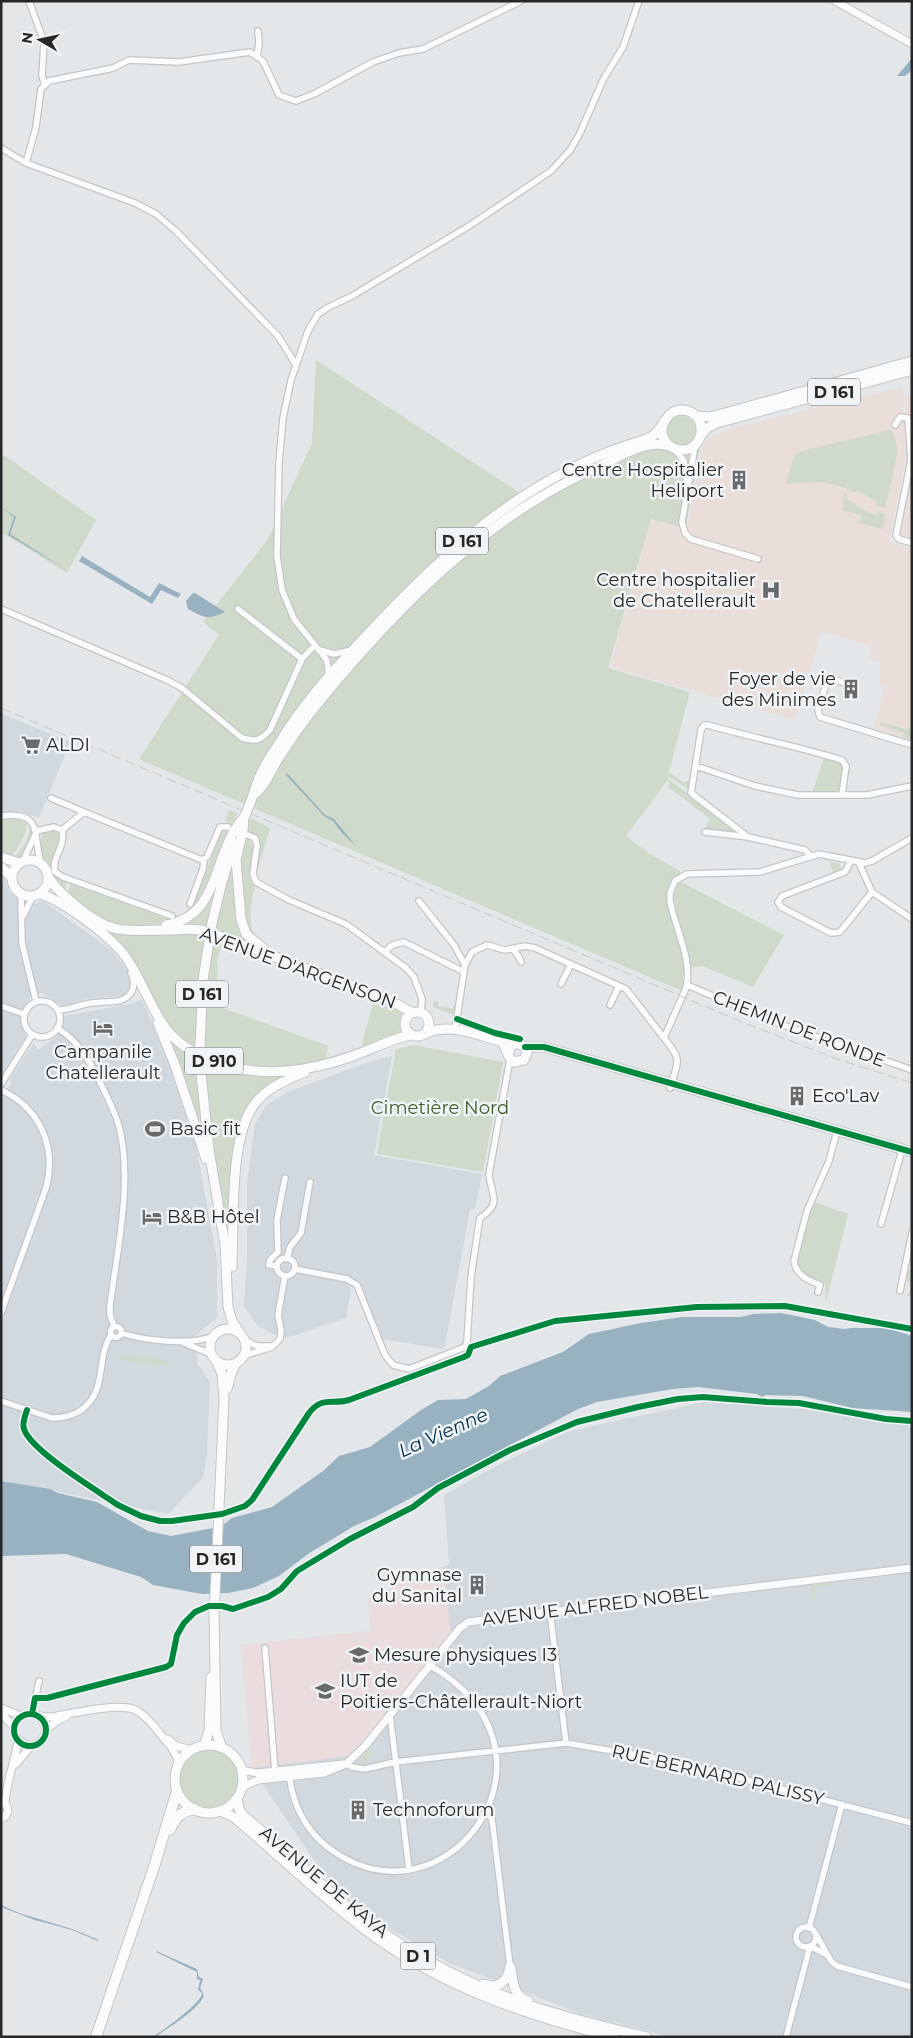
<svg xmlns="http://www.w3.org/2000/svg" width="913" height="2038" viewBox="0 0 913 2038" font-family="Montserrat,sans-serif">
<style>
.built{fill:#d2d9de}
.education{fill:#ebdddd}
.medical{fill:#eadeda}
.green{fill:#d0dacb}
.water{fill:#98b2c2}
.lines{fill:none;stroke-linecap:round;stroke-linejoin:round}
.minor-casing{stroke:#c3c5c6;stroke-width:8}
.tertiary-casing{stroke:#c3c5c6;stroke-width:9}
.primary-casing{stroke:#c3c5c6;stroke-width:11}
.motorway-casing{stroke:#c3c5c6;stroke-width:12}
.minor{stroke:#fbfbfc;stroke-width:5.5}
.tertiary{stroke:#fbfbfc;stroke-width:7}
.primary{stroke:#fbfbfc;stroke-width:9}
.motorway{stroke:#fbfbfc;stroke-width:10}
.rail{stroke:#c7c8c9;stroke-width:1;stroke-dasharray:10 5;stroke-linecap:butt}
.primary-bridge-casing{stroke:#c3c5c6;stroke-width:11;stroke-linecap:butt}
.primary-bridge{stroke:#fbfbfc;stroke-width:9}
.cycleway-casing{stroke:#f0f4f7;stroke-width:9}
.cycleway{stroke:#00873e;stroke-width:6}
.labels{text-anchor:middle;stroke-width:5;stroke-linejoin:round;paint-order:stroke}
.shield{fill:#f0f4f7;stroke:#636466;stroke-width:1}
.shield-label{font-size:16px;font-weight:bold;fill:#262728}
.poi-label{font-size:18px;fill:#262728;stroke:#f0f4f7;text-anchor:start}
.street-label{font-size:18px;fill:#262728;stroke:#f0f4f7}
.park-label{font-size:18px;fill:#415b29;stroke:#f0f4f7}
.water-label{font-size:19px;font-style:italic;fill:#002f48;stroke:#f0f4f7}
</style>
<rect width="100%" height="100%" fill="#e4e7e9"/>
<path class="built" d="M1 713 70 742 39 818 21 811 1 813Z
M1 873 4 876 9 891 14 895 35 904 43 901 110 949 129 972 131 983 125 995 87 999 63 1006 42 993 31 995 20 1018 26 1036 1 1076Z
M142 999 170 1065 196 1146 217 1259V1318L195 1336 197 1363 210 1382 207 1454 203 1478 168 1514 1 1480V1099L11 1085 10 1078 34 1043 38 1050 57 1036 63 1016 129 1004Z
M392 1056 374 1155 482 1174 475 1209H470L445 1346 442 1349 382 1339 362 1289 359 1283 349 1277 347 1284 351 1290 346 1318 287 1338 275 1335 258 1326 244 1306 247 1258V1183L255 1124 266 1105 290 1091 363 1064Z
M704 1402 801 1409 912 1422V2037H671L581 2014 449 1963 380 1923 323 1873 252 1769 241 1645 371 1631 368 1598 449 1564 444 1495 500 1464 569 1431Z"/>
<path class="education" d="M443 1567 451 1632 367 1738 348 1756 252 1768 241 1645 371 1631 368 1598Z"/>
<path class="medical" d="M903 387 906 460 889 542 912 549V740L874 728 885 686 879 684 881 662 869 659 871 646 822 631 795 720 610 667 651 520 680 528 688 527 702 449 708 438 732 428Z
M912 395V432L906 416 905 396Z
M912 475V536L910 540 900 537 898 532Z"/>
<path class="green" d="M316 360 520 493 575 480 644 452 660 449 686 455 700 448 686 526 680 527 651 519 608 668 690 692 669 772 683 782 689 781 688 789 668 776 667 778 740 833 704 830 710 819 668 787 670 783 667 781 626 836 650 854 680 871 681 882 784 935 753 987 702 966 684 969 682 991 139 759 219 635 203 622 268 539 312 443Z
M666 431a15 15 0 1 1 30 0a15 15 0 1 1-30 0Z
M889 430 893 432 897 447V455L885 508 876 506 877 502 857 490 855 493 840 486 822 482 786 484 794 456 798 452Z
M1 453 96 520 67 573 1 532Z
M845 493 847 494 846 498 863 510 877 516 878 512 885 515 884 527 881 529 857 522 856 520 860 521 861 515 842 510 844 502 842 501Z
M881 722 905 729 910 727 912 740 903 737 904 733 880 725Z
M824 758 841 763 843 766 840 790 837 793H812Z
M229 810 238 813 232 826 225 821Z
M251 818 270 828 258 868C256 850 268 842 246 831Z
M18 819 27 823C25 840 20 844 10 858L1 854V820Z
M31 826 33 834 24 857 13 859 26 842Z
M54 830C69 838 53 852 52 864L55 874 67 882 65 892 52 878 49 866 41 856 40 845 42 833Z
M226 830 231 831 209 884 192 912 166 923 135 926 114 924 102 919 69 894V887L71 884 165 918 185 914 194 901 222 831Z
M243 836C266 846 240 870 255 887 251 901 246 927 258 939 261 942 267 944 272 947L257 942 246 929 238 864Z
M237 845 235 873 250 943 214 930Z
M223 860 207 928H171L191 920Z
M829 861 840 864 842 870 833 873Z
M102 928 203 934V936L205 937 198 986 196 1047 195 1049 175 1034Z
M212 940 223 944 217 960 218 967 215 1005 328 1046 326 1058 361 1047 374 1000 392 1006 402 1012 400 1023 401 1033 345 1055 309 1065 252 1070 205 1055 203 1051 205 996Z
M434 1000 438 1002V1006L453 1009 454 1005H456V1012L451 1014 433 1007Z
M167 1032 195 1054 202 1118 196 1119Z
M414 1045 503 1062 483 1172 377 1154 396 1049Z
M205 1059 291 1073 249 1107 228 1237 213 1148Z
M814 1202 848 1214 826 1302 825 1284C817 1279 808 1279 801 1271 792 1261 809 1214 814 1202Z
M907 1269 912 1270V1296H907L911 1288 909 1283 905 1280Z
M130 1355 162 1359 171 1366 119 1360 122 1356Z
M828 1583 837 1589 827 1586 815 1587 814 1591 817 1600H813L811 1585Z
M369 1748 373 1753 364 1764 360 1765 359 1761Z
M179 1779a30 30 0 1 1 60 0a30 30 0 1 1-60 0Z"/>
<path class="water" d="M912 58V70L905 76H897Z
M1 507 16 517 10 534 67 570 8 535 14 517Z
M82 556 150 597 159 583 181 594 178 598 161 590 152 604 79 561Z
M193 593H195L225 612C208 620 204 618 188 609L186 601Z
M287 773 325 815 334 819 356 846 342 833 333 821 324 816 286 775Z
M781 1313 815 1320 828 1327 844 1329 852 1328H888L912 1336V1412L852 1408 803 1396 766 1395 762 1397 757 1394 698 1387 673 1389 597 1402 578 1409 375 1517 354 1526 308 1554 279 1576 253 1588 228 1593 202 1594 153 1585 141 1577 66 1554 1 1556V1481L50 1489 58 1493 97 1502 148 1531 171 1536 213 1528 224 1524 232 1518 272 1507 323 1471 339 1456 370 1447 421 1410 438 1400 466 1399 489 1386 500 1376 563 1352 589 1334 641 1323 682 1317H741L753 1314Z
M1 1905 19 1913 72 1929 97 1939 98 1941 72 1930 35 1920 1 1907Z
M156 1951 197 1969 199 1977 203 1979 200 1988 204 1995C200 2009 168 2028 155 2037H153C163 2030 201 2004 202 1993L198 1990 200 1980 197 1979V1972L156 1952Z"/>
<g class="lines">
<defs>
<path id="minor" d="M29 1 44 42 42 76 45 85
M257 57 259 43 258 31
M1 148 26 163 135 203 156 214 176 231 278 336 296 365
M26 163 36 127 41 89 49 81 113 68 129 60 179 62 250 52 263 61 279 95 296 101 314 94 373 62 399 53 423 49 521 1
M895 425 900 417 908 418 911 460 896 535 899 539 912 543
M695 446 682 522 685 533 691 539 758 559
M675 450 684 461 687 480
M1 609 167 680 182 688 242 738C256 742 260 741 270 730L302 659 315 645
M238 609 302 659
M320 650 334 654 352 650
M328 677V666L326 659 294 619 282 590 277 556 279 462 283 418 291 380 308 331 318 314 327 308 352 296 469 226 551 171 571 149 580 133 603 80 623 47 639 1
M842 682 828 678 818 710 820 717 912 745
M696 766 755 786 798 795H867L912 786
M51 798 84 812
M1 816C44 811 32 834 41 863
M62 830C66 849 51 856 55 872L63 877 172 916
M36 831 54 827 62 830 84 812 202 860 207 857 220 827H228
M705 832 748 837
M248 835 255 838 257 845 253 874 256 882 289 900 346 924 406 968 414 977 422 999 421 1013
M811 856 805 850 748 837 691 793 701 730 704 725H708C753 738 797 746 842 760L846 766 842 795
M23 861 36 833
M851 861 845 872 782 896 778 902 781 907 831 933 840 932 872 892 912 919
M859 863 872 892
M21 894 22 943 36 1001
M419 901 454 945 465 965 455 1030
M190 904 203 869 204 860
M23 916 33 896
M513 949 519 957 521 962
M385 952 392 945 404 942 464 972
M465 965 472 952 487 945 505 950 525 946 535 948 626 989 664 1038
M561 984 571 964
M687 985 777 1023 912 1070
M24 1019a18 18 0 1 1 36 0a18 18 0 1 1-36 0Z
M610 1005 619 986
M1 1006 24 1014
M58 1010C70 1010 81 1004 92 1003 106 1000 124 1006 132 991 135 985 134 979 131 973
M457 1019 495 1033 520 1039
M57 1028C77 1040 88 1058 98 1078 105 1093 113 1107 118 1123 134 1176 117 1251 110 1306V1315L114 1326
M1 1084 32 1035
M670 1088C678 1060 683 1061 664 1038L686 988C693 960 675 928 670 901V893L675 881 687 874 760 872 819 854 865 863 872 861 912 838
M1 1090C40 1108 57 1147 46 1188L1 1313
M881 1224 902 1150
M277 1267a9 9 0 1 1 18 0a9 9 0 1 1-18 0Z
M287 1259 290 1247 301 1233 310 1182
M277 1266 269 1265 270 1260 278 1252 277 1220 285 1178
M295 1269 347 1279 357 1285 385 1355 393 1365 409 1369 465 1347 467 1342 471 1277 479 1223 480 1218C503 1203 491 1195 489 1174L510 1059
M900 1291 912 1233
M818 1292 820 1285C807 1280 796 1275 794 1261L807 1211 829 1161 837 1131
M110.5 1332a5.5 5.5 0 1 1 11 0a5.5 5.5 0 1 1-11 0Z
M121 1333C146 1341 187 1345 212 1337
M245 1340 257 1346H270
M184 1343 211 1354
M243 1356 272 1347 280 1339 281 1330 278 1315 285 1276
M1 1401 52 1418C64 1418 75 1416 85 1407 107 1387 96 1358 111 1335
M550 1611 566 1743
M265 1648 275 1771
M35 1698H47L70 1692
M32 1714 39 1681
M390 1715 409 1869
M346 1764 352 1767 365 1769 395 1762 566 1743 678 1762 912 1823
M289 1774C293 1808 309 1837 339 1855 455 1925 576 1748 429 1665
M486 1812 492 1819 510 1966
M796 1937a10 10 0 1 1 20 0a10 10 0 1 1-20 0Z
M809 1928 842 1804
M816 1934 831 1961 837 1966 912 1987
M786 2037 810 1946 827 1955"/>
<path id="tertiary" d="M835 1 912 44
M1 1708 21 1716
M1 1713 14 1727
M40 1717C49 1727 47 1739 35 1745 19 1748 5 1728 21 1717 30 1710 40 1718 50 1717 71 1714 114 1703 133 1709 145 1714 154 1726 161 1735 169 1744 176 1752 179 1764
M46 1730 57 1721 66 1717
M168 1739 176 1746 192 1750
M16 1764 31 1746
M241 1770 257 1773 343 1764
M242 1787 258 1780 324 1773 346 1764 365 1746 459 1629 468 1622 912 1568
M5 1804C6 1782 15 1762 18 1741
M1 1819C10 1815 10 1806 2 1802"/>
<path id="primary" d="M696 416 709 417 729 412 912 361
M701 435 707 428 717 423 912 370
M256 793C266 785 271 770 278 759 290 740 303 721 318 703 396 609 484 517 598 467 618 458 647 438 669 446
M249 806C253 797 255 787 259 778 264 766 271 755 278 745 301 706 332 672 363 639 438 558 521 480 628 445 636 442 649 440 655 434 665 425 666 410 682 410 712 411 705 460 673 448 663 442 659 433 664 421
M244 818 243 830 236 860 241 919 246 934 263 948
M1 857 19 863
M12 878a18 18 0 1 1 36 0a18 18 0 1 1-36 0Z
M1 867 12 878
M49 878C61 896 93 922 113 928 127 932 145 930 159 930 175 931 190 927 206 931L388 999 413 1013
M41 894C65 902 110 936 125 956 140 977 148 1001 162 1023 186 1061 245 1075 287 1071 308 1069 330 1064 350 1057 370 1050 389 1040 410 1035
M212 923 222 882 234 843
M166 925C222 916 212 851 244 818
M405 1024a12 12 0 1 1 24 0a12 12 0 1 1-24 0Z
M158 1023 175 1065 206 1159
M425 1034C453 1020 486 1040 513 1044
M503 1043 509 1057 514 1062 524 1060 527 1053 525 1047 517 1043 511 1046 508 1054
M200 1046 203 980 209 941
M525 1047H544L912 1152
M200 1064 209 1150 225 1245 228 1307 232 1321 240 1333
M232 1267C234 1226 229 1137 254 1105 266 1088 286 1080 305 1072
M210 1347a18 18 0 1 1 36 0a18 18 0 1 1-36 0Z
M217 1362 222 1374 224 1399 214 1616 216 1731 222 1748
M227 1389 232 1371 237 1362
M175 1779a34 34 0 1 1 68 0a34 34 0 1 1-68 0Z
M204 1746 209 1731 211 1677
M237 1798 239 1809 244 1816C291 1855 335 1901 387 1935 471 1993 550 2014 647 2037
M221 1811 235 1818C280 1856 323 1899 371 1934 444 1987 527 2016 614 2037
M511 1969C513 1982 513 1996 528 2001
M483 1984C499 1990 508 1981 510 1966"/>
<path id="motorway" d="M170 1830C175 1818 180 1812 194 1809
M96 2037 153 1870 177 1791"/>
</defs>
<use href="#minor" class="minor-casing"/>
<use href="#tertiary" class="tertiary-casing"/>
<use href="#primary" class="primary-casing"/>
<use href="#motorway" class="motorway-casing"/>
<use href="#minor" class="minor"/>
<use href="#tertiary" class="tertiary"/>
<use href="#primary" class="primary"/>
<use href="#motorway" class="motorway"/>
<path class="rail" d="M1 708 747 1024 837 1059 912 1083"/>
<defs>
<path id="primary-bridge" d="M245 815 249 806
M209 941 212 923
M200 1046V1064"/>
</defs>
<use href="#primary-bridge" class="primary-bridge-casing"/>
<use href="#primary-bridge" class="primary-bridge"/>
<defs>
<path id="cycleway" d="M457 1019 495 1033 520 1039
M525 1047H544L912 1152
M27 1410C25 1416 22 1423 24 1429 31 1451 98 1491 118 1505L141 1516 160 1521H172L222 1514 245 1506 252 1500 309 1413C322 1396 332 1405 349 1400L464 1357 468 1355 471 1347 555 1321 697 1307 785 1306 912 1329
M14 1730a16 16 0 1 1 32 0a16 16 0 1 1-32 0Z
M32 1714 35 1698H47L166 1667 171 1664 177 1635 184 1623 195 1612 209 1606H222L233 1609 268 1597 281 1589 297 1571 350 1539 413 1507 438 1488 510 1450 577 1422 638 1407 678 1399 703 1397 767 1402 799 1403 886 1419 912 1421"/>
</defs>
<use href="#cycleway" class="cycleway-casing"/>
<use href="#cycleway" class="cycleway"/>
</g>
<defs>
<symbol id="building-bare" viewBox="-9 -9 18 18"><path d="M-4-6H4V6H1V3H-1V6H-4ZM-2.5-4.3h1.7v1.8h-1.7ZM.8-4.3h1.7v1.8H.8ZM-2.5-1h1.7V.8h-1.7ZM.8-1h1.7V.8H.8Z" fill="#686a6c" stroke="#f0f4f7" stroke-width="2.5" paint-order="stroke"/></symbol>
<symbol id="hospital-bare" viewBox="-9 -9 18 18"><path d="M-5-5h3v3.5h4V-5h3V5h-3V1.5h-4V5h-3Z" fill="#686a6c" stroke="#f0f4f7" stroke-width="2.5" paint-order="stroke"/></symbol>
<symbol id="supermarket-bare" viewBox="-9 -9 18 18"><path d="M-6-5.5h2.5l.6 2H6L4.5 2H-2.5L-4.4-4H-6ZM-1.5 3.2a1.3 1.3 0 1 0 .1 0ZM3 3.2a1.3 1.3 0 1 0 .1 0Z" fill="#686a6c" stroke="#f0f4f7" stroke-width="2.5" paint-order="stroke"/></symbol>
<symbol id="hotel-bare" viewBox="-9 -9 18 18"><path d="M-6-4.5h1.5V1H6V5H4.5V3h-9V5H-6ZM-4 0a1.8 1.8 0 1 1 3.6 0ZM.5 0V-2.5h3Q6-2.5 6 0Z" fill="#686a6c" stroke="#f0f4f7" stroke-width="2.5" paint-order="stroke"/></symbol>
<symbol id="stadium-bare" viewBox="-9 -9 18 18"><path d="M0-5a6.5 5 0 1 0 0 10a6.5 5 0 1 0 0-10ZM-3.5-1.8h7v3.6h-7Z" fill="#686a6c" stroke="#f0f4f7" stroke-width="2.5" paint-order="stroke"/></symbol>
<symbol id="university-bare" viewBox="-9 -9 18 18"><path d="M0-5L7-2L0 1L-7-2ZM-4 1L0 2.5L4 1V4Q0 6-4 4Z" fill="#686a6c" stroke="#f0f4f7" stroke-width="2.5" paint-order="stroke"/></symbol>
</defs>
<g fill-rule="evenodd">
<use href="#building-bare" x="725" y="466" width="28" height="28"/>
<use href="#hospital-bare" x="757" y="576" width="28" height="28"/>
<use href="#building-bare" x="837" y="675" width="28" height="28"/>
<use href="#supermarket-bare" x="17" y="731" width="28" height="28"/>
<use href="#hotel-bare" x="89" y="1014" width="28" height="28"/>
<use href="#building-bare" x="783" y="1082" width="28" height="28"/>
<use href="#stadium-bare" x="141" y="1115" width="28" height="28"/>
<use href="#hotel-bare" x="138" y="1203" width="28" height="28"/>
<use href="#building-bare" x="463" y="1571" width="28" height="28"/>
<use href="#university-bare" x="345" y="1641" width="28" height="28"/>
<use href="#university-bare" x="311" y="1677" width="28" height="28"/>
<use href="#building-bare" x="344" y="1796" width="28" height="28"/>
</g>
<g class="labels">
<g class="shield">
<rect x="808" y="378.5" width="52" height="27" rx="4"/>
<rect x="436" y="527.5" width="52" height="27" rx="4"/>
<rect x="176" y="980.5" width="52" height="27" rx="4"/>
<rect x="185" y="1047.5" width="58" height="27" rx="4"/>
<rect x="190" y="1545.5" width="52" height="27" rx="4"/>
<rect x="400.5" y="1942.5" width="35" height="27" rx="4"/>
</g>
<g class="shield-label">
<text x="834" y="398">D 161</text>
<text x="462" y="547">D 161</text>
<text x="202" y="1000">D 161</text>
<text x="214" y="1067">D 910</text>
<text x="216" y="1565">D 161</text>
<text x="418" y="1962">D 1</text>
</g>
<g class="poi-label">
<text x="724" y="476" text-anchor="end">Centre Hospitalier<tspan x="724" dy="21">Heliport</tspan></text>
<text x="756" y="586" text-anchor="end">Centre hospitalier<tspan x="756" dy="21">de Chatellerault</tspan></text>
<text x="836" y="685" text-anchor="end">Foyer de vie<tspan x="836" dy="21">des Minimes</tspan></text>
<text x="46" y="751">ALDI</text>
<text x="103" y="1058" text-anchor="middle">Campanile<tspan x="103" dy="21">Chatellerault</tspan></text>
<text x="812" y="1102">Eco'Lav</text>
<text x="170" y="1135">Basic fit</text>
<text x="167" y="1223">B&amp;B Hôtel</text>
<text x="462" y="1581" text-anchor="end">Gymnase<tspan x="462" dy="21">du Sanital</tspan></text>
<text x="374" y="1661">Mesure physiques I3</text>
<text x="340" y="1687">IUT de<tspan x="340" dy="21">Poitiers-Châtellerault-Niort</tspan></text>
<text x="373" y="1816">Technoforum</text>
</g>
<g class="street-label">
<text transform="translate(298 968) rotate(20)" y="6">AVENUE D'ARGENSON</text>
<text transform="translate(799 1029) rotate(21)" y="6">CHEMIN DE RONDE</text>
<text transform="translate(595 1606) rotate(-7)" y="6">AVENUE ALFRED NOBEL</text>
<text transform="translate(718 1775) rotate(13)" y="6">RUE BERNARD PALISSY</text>
<text transform="translate(324 1882) rotate(40)" y="6">AVENUE DE KAYA</text>
</g>
<g class="park-label">
<text x="440" y="1114">Cimetière Nord</text>
</g>
<g class="water-label">
<text transform="translate(443 1432) rotate(-24)" y="7">La Vienne</text>
</g>
</g>
<rect width="913" height="2038" fill="none" stroke="#262728" stroke-width="5"/>
<g transform="translate(40 40) rotate(279)" stroke="#f0f4f7" stroke-width="4" paint-order="stroke">
<path d="M0-4L9 19L0 12L-9 19Z" fill="#262728"/>
<text y="-8" font-size="14" font-weight="bold" text-anchor="middle" fill="#262728">N</text>
</g>
</svg>
